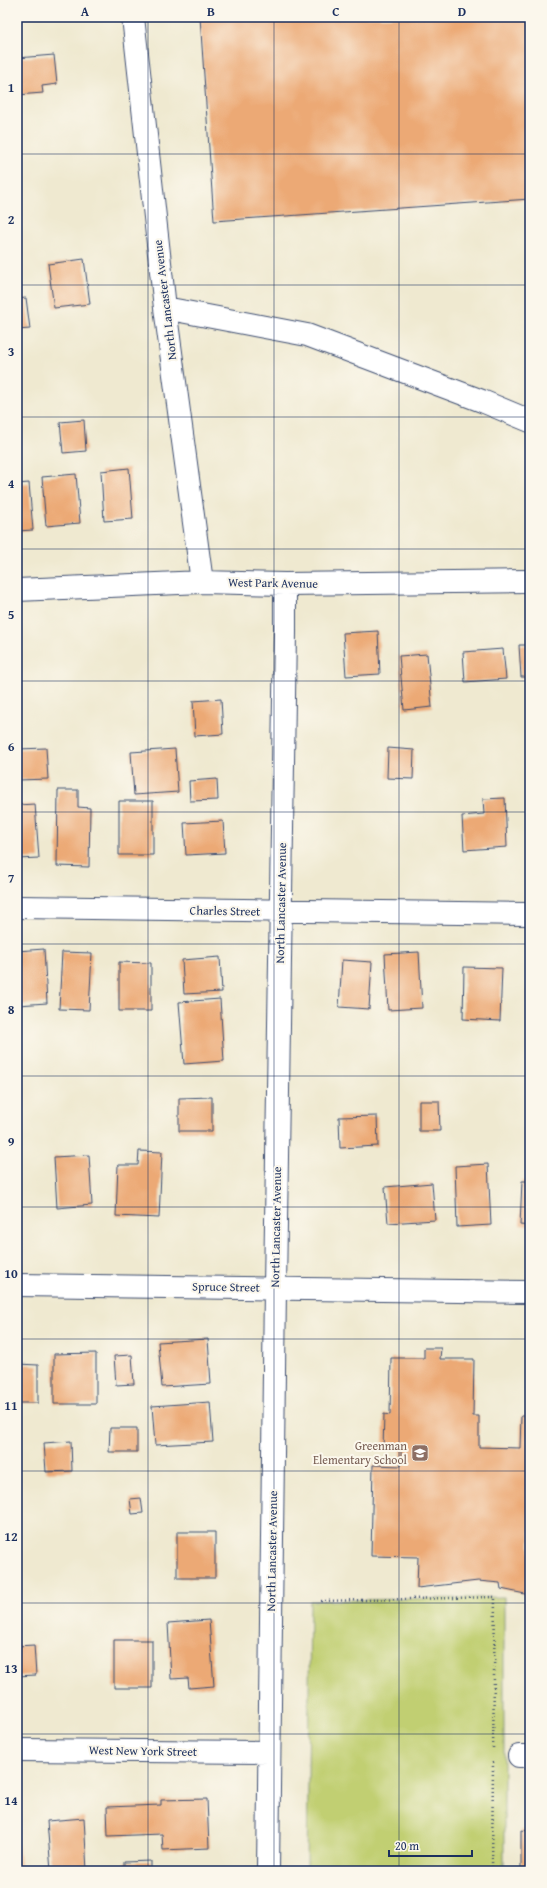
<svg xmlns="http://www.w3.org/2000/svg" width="547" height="1888" viewBox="0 0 547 1888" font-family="'Gentium Book Plus',serif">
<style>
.green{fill:#c1cf72;stroke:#6e7f68}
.building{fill:#eca975}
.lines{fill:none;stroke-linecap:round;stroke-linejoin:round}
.minor-casing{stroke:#3b4b6f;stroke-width:24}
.path{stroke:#3b4b6f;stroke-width:2.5;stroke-dasharray:1 3;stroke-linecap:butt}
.minor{stroke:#fff;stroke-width:22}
.grid{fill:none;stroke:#1b2f5e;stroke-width:1;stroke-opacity:0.55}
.labels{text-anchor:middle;stroke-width:4;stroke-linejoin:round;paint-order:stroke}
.street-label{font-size:12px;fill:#1b2f5e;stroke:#fbf7ec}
.education-label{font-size:12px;fill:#785e54;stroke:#fbf7ec;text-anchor:end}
.neatline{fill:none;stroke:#1b2f5e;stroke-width:1.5}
.grid-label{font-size:13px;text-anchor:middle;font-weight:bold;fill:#1b2f5e}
</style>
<rect width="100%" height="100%" fill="#fbf7ec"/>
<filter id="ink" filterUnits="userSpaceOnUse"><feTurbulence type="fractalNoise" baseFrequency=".025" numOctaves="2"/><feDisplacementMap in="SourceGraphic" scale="8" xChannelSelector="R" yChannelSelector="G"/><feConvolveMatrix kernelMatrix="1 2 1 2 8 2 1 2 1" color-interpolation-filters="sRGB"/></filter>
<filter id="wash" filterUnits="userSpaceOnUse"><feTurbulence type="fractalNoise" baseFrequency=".012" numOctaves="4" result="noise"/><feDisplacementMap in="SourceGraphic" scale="16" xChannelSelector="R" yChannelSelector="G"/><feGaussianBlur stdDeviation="0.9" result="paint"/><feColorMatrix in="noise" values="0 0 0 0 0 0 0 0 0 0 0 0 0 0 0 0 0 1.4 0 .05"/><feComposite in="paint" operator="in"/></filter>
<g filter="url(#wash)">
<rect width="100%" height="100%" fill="#efe9d0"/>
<path class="green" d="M504 1597V1871H307L310 1601Z"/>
<g id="blocks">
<path class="building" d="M200 17H530V199L214 221Z
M54 55 57 84 42 86 43 93 17 95V58Z
M84 259 90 304 54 308 48 264Z
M26 298 30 329 17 330V299Z
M84 420 86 451 63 453 60 422Z
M129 468 133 519 104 521 101 471Z
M76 474 80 523 46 526 42 477Z
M29 483 33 530 17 531V484Z
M378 631 380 674 346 676 343 633Z
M519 645H530V677H521Z
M503 649 506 679 465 682 463 652Z
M427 654 432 707 404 710 399 656Z
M221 699 223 734 195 736 193 701Z
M46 748 48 779 19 780 18 749Z
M388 748 414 750 413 779 387 778Z
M175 749 178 792 134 795 131 752Z
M217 779 218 800 190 801 189 781Z
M58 790H78V807L90 808 89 867 57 866Z
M505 798 507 847 464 850 462 816 484 814 483 799Z
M119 801H153V855H119Z
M35 804 39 858 17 859V805Z
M530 808V839H529L527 809Z
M223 821 225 853 186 855 184 823Z
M44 949 47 1003 18 1005 17 951Z
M62 952 92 953 89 1010 59 1009Z
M419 952 422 1008 388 1010 385 954Z
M220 957 222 992 184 994 182 960Z
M342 960 372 962 369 1009 339 1007Z
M119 962 151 963V1011H119Z
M464 967 502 968 500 1021 463 1019Z
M528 969H530V1023L527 1022Z
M220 999 224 1061 184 1064 179 1002Z
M212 1097V1131H179V1098Z
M419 1101H439L440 1131H419Z
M377 1116 378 1146 340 1148 339 1117Z
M139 1151 162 1152 159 1218 116 1216 118 1165H138Z
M89 1155 92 1205 57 1208 54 1157Z
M488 1164 491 1225 457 1227 455 1166Z
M522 1181H530V1226L520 1225Z
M432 1183 435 1220 388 1223 385 1187Z
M208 1339 211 1384 162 1387 158 1342Z
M424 1348H441L440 1359H474L473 1416H479V1447L520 1448 521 1416H528L529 1372H530V1595L501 1589 500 1583 478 1581 417 1588 418 1557 371 1556 373 1465 401 1466V1450L383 1449 384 1414 390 1415 391 1358H424Z
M96 1353V1404H54V1354Z
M132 1355 134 1384 116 1385 114 1356Z
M17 1364 38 1365V1403H17Z
M210 1402 213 1442 155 1445 152 1406Z
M110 1428H137V1452H109Z
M71 1441 72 1471 46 1472 44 1443Z
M141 1498 143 1513 132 1514 130 1499Z
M177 1532H215V1578H177Z
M209 1620 214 1686 189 1688 188 1678 171 1679 168 1623Z
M114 1640H152V1688H114Z
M34 1645 36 1675 17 1676V1646Z
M207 1799 209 1848 163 1850 162 1834 108 1836 107 1807 161 1805V1800Z
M84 1818 87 1871H51L47 1821Z
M521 1830 530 1831V1871H521Z
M18 1833 20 1871H17Z
M151 1861V1871H124V1862Z"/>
</g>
</g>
<g filter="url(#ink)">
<use href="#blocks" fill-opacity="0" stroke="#3b4b6f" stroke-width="1"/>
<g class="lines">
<defs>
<path id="minor" d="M133 17 165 308 202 582
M165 308 307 335 482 401 530 421
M17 590 202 582 285 584 530 581
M17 907 530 914
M17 1285 530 1292
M17 1750 269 1752
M519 1756H530
M268 1871 275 1288 285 632V584"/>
</defs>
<use href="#minor" class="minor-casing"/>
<path class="path" d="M321 1601 495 1597 493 1751
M492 1871 493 1762"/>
<use href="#minor" class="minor"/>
</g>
</g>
<path class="grid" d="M148 17V1871M274 17V1871M399 17V1871M17 154H530M17 285H530M17 417H530M17 549H530M17 681H530M17 812H530M17 944H530M17 1076H530M17 1207H530M17 1339H530M17 1471H530M17 1603H530M17 1734H530"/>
<defs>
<symbol id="school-square" viewBox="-11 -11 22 22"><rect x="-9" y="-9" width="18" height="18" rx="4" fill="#8d6e63" stroke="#fbf7ec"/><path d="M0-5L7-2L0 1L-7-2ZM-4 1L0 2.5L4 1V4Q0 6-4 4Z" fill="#fff"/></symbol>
</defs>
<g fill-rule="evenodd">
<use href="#school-square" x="410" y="1443" width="20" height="20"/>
</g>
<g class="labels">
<g class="street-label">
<text transform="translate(165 300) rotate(-97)" y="4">North Lancaster Avenue</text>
<text transform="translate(273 583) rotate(1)" y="4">West Park Avenue</text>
<text transform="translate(281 903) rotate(-89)" y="4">North Lancaster Avenue</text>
<text transform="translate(225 911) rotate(1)" y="4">Charles Street</text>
<text transform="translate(276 1227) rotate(-89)" y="4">North Lancaster Avenue</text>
<text transform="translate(226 1287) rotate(1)" y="4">Spruce Street</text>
<text transform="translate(272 1551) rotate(-89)" y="4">North Lancaster Avenue</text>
<text transform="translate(143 1751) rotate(1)" y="4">West New York Street</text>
</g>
<g class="education-label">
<text x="407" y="1450">Greenman<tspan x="407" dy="14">Elementary School</tspan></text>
</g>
</g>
<rect width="547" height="1888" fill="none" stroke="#fbf7ec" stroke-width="44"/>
<path d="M389 1850v6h83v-6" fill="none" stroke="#1b2f5e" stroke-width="2"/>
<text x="395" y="1850" font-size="12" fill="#1b2f5e" stroke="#fbf7ec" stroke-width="3" paint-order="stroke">20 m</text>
<rect x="22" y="22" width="503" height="1844" class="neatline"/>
<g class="grid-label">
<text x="85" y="16">A</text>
<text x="211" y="16">B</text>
<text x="336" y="16">C</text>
<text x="462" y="16">D</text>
<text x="11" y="92">1</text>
<text x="11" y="224">2</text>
<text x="11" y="356">3</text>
<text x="11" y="488">4</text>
<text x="11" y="619">5</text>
<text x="11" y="751">6</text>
<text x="11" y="883">7</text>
<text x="11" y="1014">8</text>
<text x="11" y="1146">9</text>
<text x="11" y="1278">10</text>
<text x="11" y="1410">11</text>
<text x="11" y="1541">12</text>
<text x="11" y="1673">13</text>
<text x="11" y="1805">14</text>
</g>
</svg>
